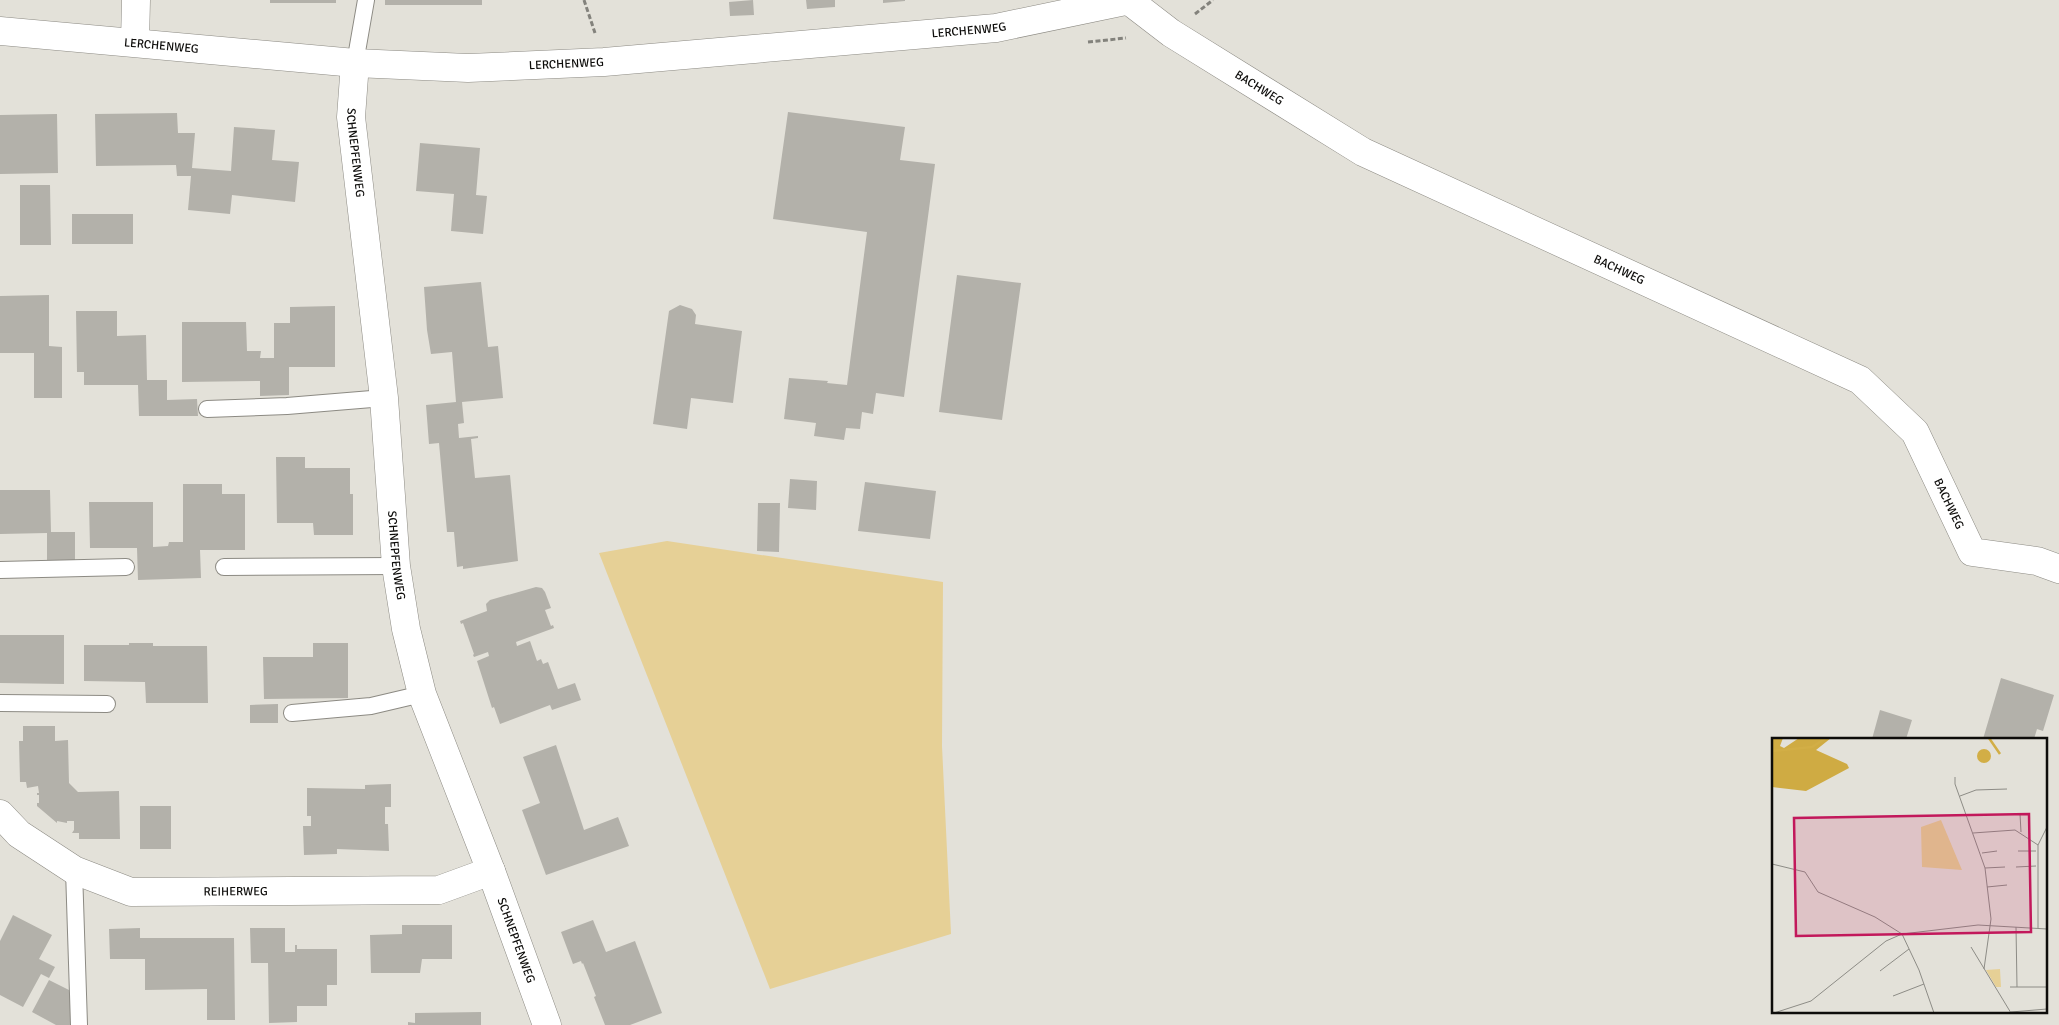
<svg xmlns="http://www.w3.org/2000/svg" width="2059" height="1025" viewBox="0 0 2059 1025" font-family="Signika,sans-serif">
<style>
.green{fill:#e6d096}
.building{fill:#b3b1aa}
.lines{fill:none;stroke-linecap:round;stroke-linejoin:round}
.service-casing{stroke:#8c8a83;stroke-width:18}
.minor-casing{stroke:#8c8a83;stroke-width:29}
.path{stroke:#83827c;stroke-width:3;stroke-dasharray:5 2.5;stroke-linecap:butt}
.service{stroke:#fff;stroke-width:16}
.minor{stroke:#fff;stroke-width:28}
.labels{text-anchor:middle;stroke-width:4;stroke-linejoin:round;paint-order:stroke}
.street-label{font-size:12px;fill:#0d0c0a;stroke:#fff}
.inset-river{fill:none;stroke:#d2ae46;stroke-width:2.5}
.inset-road{fill:none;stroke:#8d8c86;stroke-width:1}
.view{fill:#c2185b;fill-opacity:0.15;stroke:#c2185b;stroke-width:2.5}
.inset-edge{fill:none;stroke:#0d0c0a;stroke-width:2.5}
</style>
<rect width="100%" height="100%" fill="#e3e1d9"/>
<path class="green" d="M667 541 943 582 942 746 951 934 770 989 599 553Z"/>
<path class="building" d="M270 0H336V3H270Z
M385 0H482V5H385Z
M753 0 754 15 730 16 729 2Z
M806 0H835V7L807 9Z
M883 0H905V1L883 3Z
M788 112 905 127 900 160 935 164 904 397 876 393 873 414 862 412 860 429 846 428 844 440 814 436 816 423 784 419 789 378 828 381 827 383 847 385 867 232 773 219Z
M177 113 178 133H195L192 168 231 171 234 127 275 130 272 160 299 162 295 202 232 195 230 214 188 210 191 176H177L176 165 96 166 95 114Z
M57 114 58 173 0 174V115Z
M420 143 480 148 476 195 487 196 483 234 451 231 454 194 416 191Z
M20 185H50L51 245H20Z
M72 214H133V244H72Z
M957 275 1021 283 1002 420 939 412Z
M481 282 488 347 498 346 503 398 462 402 464 423 458 424 459 438 478 436V438L471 439 475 478 510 475 518 561 463 569V566L457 567 454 532H447L439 443 429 444 426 405 456 402 452 352 431 354 427 330 424 287Z
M49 295V346L62 347V398H34V353H0V296Z
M680 305 692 309 696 315 695 324 742 331 733 403 691 398 687 429 653 424 669 311Z
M335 306V367H289V395L260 396V381L182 382V322H246L247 351H261L260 358H274V323H290V307Z
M76 311H117V336L146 335 147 380H167V400L197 399 198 416H139L138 385H84V372H77Z
M276 457H305V468H350V494H353V535H314L313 523H277Z
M790 479 817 481 816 510 788 508Z
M865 482 936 491 930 539 858 531Z
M183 484H222V494H245V550H200L201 578 138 580 137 548H90L89 502H153V547L168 546 169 542H183Z
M0 490H50L51 532H75V561H47V533L0 534Z
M758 503H780L779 552 757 551Z
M536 587 542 588 545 592 551 608 545 610 551 626 553 625 554 628 516 642 517 646 530 641 537 661 541 659 543 664 548 662 558 689 575 683 581 700 552 710 550 705 500 724 494 707 492 708 477 661 489 656 488 652 474 657 473 655 474 654 463 623 461 624 460 621 487 611 486 604 490 600Z
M0 635H64V684L0 683Z
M129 643H153V646H207L208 703H146L145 682 84 681V645H129Z
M313 643H348V698L264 699 263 657H313Z
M2001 678 2054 695 2043 731 2037 729 2034 739H1983Z
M278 704V723H250V705Z
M1880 710 1912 720 1906 739H1872Z
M23 726H55V741L68 740 69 783 78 792 119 791 120 839H79V833H72L74 830V821H67V823L57 821V823L37 806V803H39V795H37V793H39L38 786 27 788 26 782H20L19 741H23Z
M556 745 584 830 618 817 629 846 546 875 522 810 540 803 523 757Z
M391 784V807H385V824H388L389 851 337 849V854L304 855 303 826H311V816H307V788L365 789V785Z
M140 806H171V849H140Z
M13 915 52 935 39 959 55 967 49 978 41 974 23 1007 0 995V941Z
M593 920 606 952 635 941 662 1013 630 1025H605L594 997 596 996 583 963 582 964 581 961 573 964 561 932Z
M402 925H452V959H422L420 973H371L370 935 402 934Z
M140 928V938H234L235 1020H207V989L145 990V959H110L109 929Z
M250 928H285V952H295V945H297V949H337V985H327V1006H297V1022L269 1023 268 963H251Z
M49 980 73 992V1025H56L32 1012Z
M481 1012V1025H408V1022L415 1023V1013Z"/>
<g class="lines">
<defs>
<path id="service" d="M355 63 366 0
M207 409 287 406 384 398
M224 567 396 566
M0 570 126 567
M0 703 107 704
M292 713 371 706 422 694
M74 870 79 1025"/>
<g id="minor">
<path id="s1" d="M1128 0 1171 33 1363 152 1860 380 1915 432 1972 552 2037 561 2059 569"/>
<path id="s2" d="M0 31 355 63 468 68 604 62 996 28 1130 0"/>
<path d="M135 42 136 0"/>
<path id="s3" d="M355 63 351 117 384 398 396 566 406 629 422 694 491 871 547 1025"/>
<path id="s4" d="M0 814 19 834 74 870 131 892 439 890 491 871"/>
</g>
</defs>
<use href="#service" class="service-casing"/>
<use href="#minor" class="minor-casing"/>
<path class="path" d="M584 0 595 33
M1195 14 1213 0
M1088 42 1126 38"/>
<use href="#service" class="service"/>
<use href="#minor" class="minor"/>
</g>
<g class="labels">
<g class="street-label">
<text dy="4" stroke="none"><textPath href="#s2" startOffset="972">LERCHENWEG</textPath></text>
<text dy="4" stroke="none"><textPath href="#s2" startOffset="162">LERCHENWEG</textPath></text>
<text dy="4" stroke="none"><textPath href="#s2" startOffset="568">LERCHENWEG</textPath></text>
<text dy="4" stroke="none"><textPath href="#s1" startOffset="158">BACHWEG</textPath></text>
<text dy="4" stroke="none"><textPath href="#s3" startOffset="90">SCHNEPFENWEG</textPath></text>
<text dy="4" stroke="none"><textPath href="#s1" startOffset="562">BACHWEG</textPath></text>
<text dy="4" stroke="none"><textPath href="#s1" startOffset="982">BACHWEG</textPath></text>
<text dy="4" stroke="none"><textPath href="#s3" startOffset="495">SCHNEPFENWEG</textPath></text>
<text dy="4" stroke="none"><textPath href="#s4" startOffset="259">REIHERWEG</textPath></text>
<text dy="4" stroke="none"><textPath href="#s3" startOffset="900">SCHNEPFENWEG</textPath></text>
</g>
</g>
<g transform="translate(1772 738)">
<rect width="275" height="275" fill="#e3e1d9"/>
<path d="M169 82 190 132 150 129 149 89ZM228 231 229 249H224L214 232Z" fill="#e6d096"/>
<path d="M0 0H11L8 8 12 10 27 0H59L44 12 75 26 77 30 34 53 0 49Z" fill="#cfab43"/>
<path d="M205 18a7 7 0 1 1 14 0a7 7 0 1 1-14 0Z" fill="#d2ae46"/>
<path class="inset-river" d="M217 0 228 16M0 13 40 9 54 0"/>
<path class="inset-road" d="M183 39V46L213 130 219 181 212 231M188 58 204 52 235 51M248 76 249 94M201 95 243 92 266 107V190M266 107 275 89M246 113H264M210 115 225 113M0 126 33 134 46 154 103 179 130 196 147 232 162 275M244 129 264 128M213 130 233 129M215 149 235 147M244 189 245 249M199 209 239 275M108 233 137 211M238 249H275M121 258 152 246M239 274 275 271M2 275 39 263 114 203 130 196 206 187 275 191"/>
<path class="view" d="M257 76 259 194 24 198 22 80Z"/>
<rect width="275" height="275" class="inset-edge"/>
</g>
</svg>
